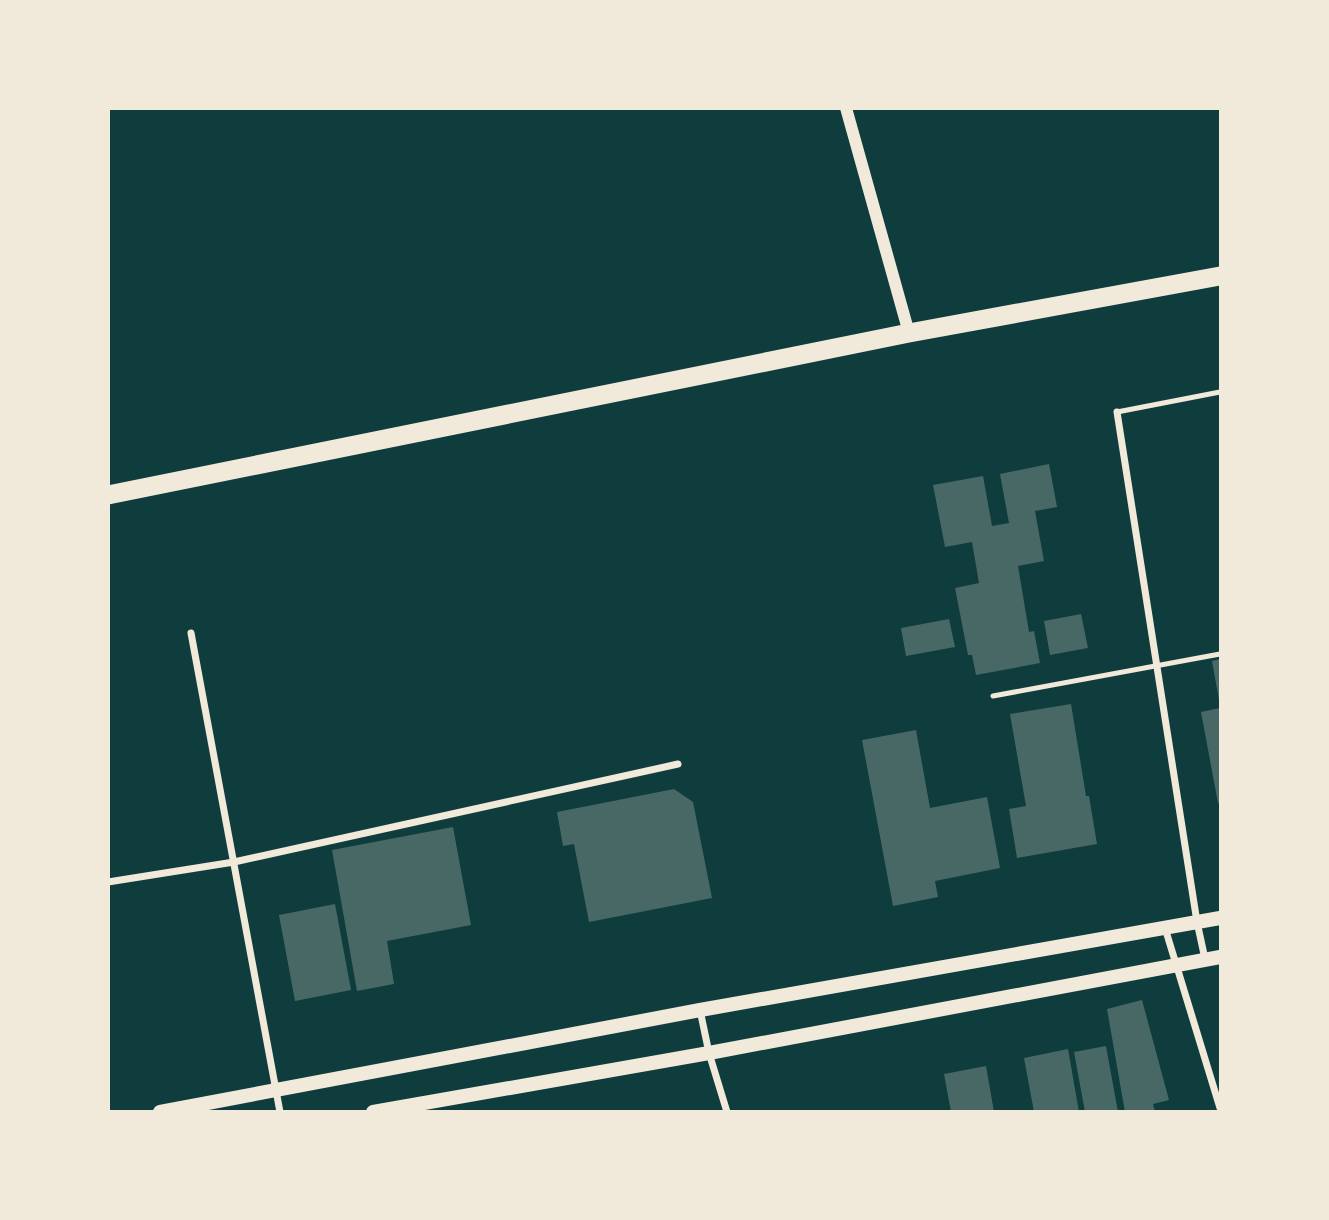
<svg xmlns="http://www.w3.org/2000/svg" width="1329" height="1220" viewBox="0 0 1329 1220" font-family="Roboto,sans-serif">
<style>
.building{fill:#486865}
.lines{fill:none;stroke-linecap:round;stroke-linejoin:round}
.service{stroke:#f1e9da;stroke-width:5}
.minor{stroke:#f1e9da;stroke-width:7}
.tertiary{stroke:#f1e9da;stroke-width:12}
.secondary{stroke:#f1e9da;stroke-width:14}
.trunk{stroke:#f1e9da;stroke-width:19}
</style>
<rect width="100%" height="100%" fill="#0f3d3e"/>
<path class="building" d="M1049 464 1057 507 1035 511 1044 561 1018 566 1029 632 1034 631 1040 663 976 675 972 655H968L955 588 979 583 972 542 945 547 933 485 983 476 992 526 1009 523 1000 474Z
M1081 614 1088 648 1050 655 1044 621Z
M949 619 955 647 906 656 901 628Z
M1220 659V700H1219L1212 661Z
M1071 704 1086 796H1089L1097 844 1017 858 1009 809 1026 806 1010 714Z
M1220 708V803H1218L1201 712Z
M916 730 930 808 987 797 1000 868 935 881 938 897 893 906 862 740Z
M674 789 693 802 712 898 589 922 574 844 563 846 557 812Z
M453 827 471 925 387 941 394 984 357 991 332 850Z
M335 904 351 990 295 1001 279 915Z
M1142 1000 1169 1100 1153 1104 1155 1112H1125L1107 1009Z
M1106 1046 1118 1112H1085L1074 1052Z
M1068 1049 1079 1112H1034L1024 1058Z
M986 1066 994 1112H951L944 1074Z"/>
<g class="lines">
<path class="service" d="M1117 412 1220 392
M993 696 1220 654"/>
<path class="minor" d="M1117 412 1197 922 1205 959
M191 633 280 1112
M108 882 234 862 678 764
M1165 928 1220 1108
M700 1010 709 1053 727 1112"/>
<path class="tertiary" d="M846 108 909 333"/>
<path class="secondary" d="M160 1112 700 1010 1220 918
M373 1112 709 1053 1220 957"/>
<path class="trunk" d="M108 495 909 333 1220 276"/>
</g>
<rect width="1329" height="1220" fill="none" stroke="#f1e9da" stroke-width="220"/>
</svg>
